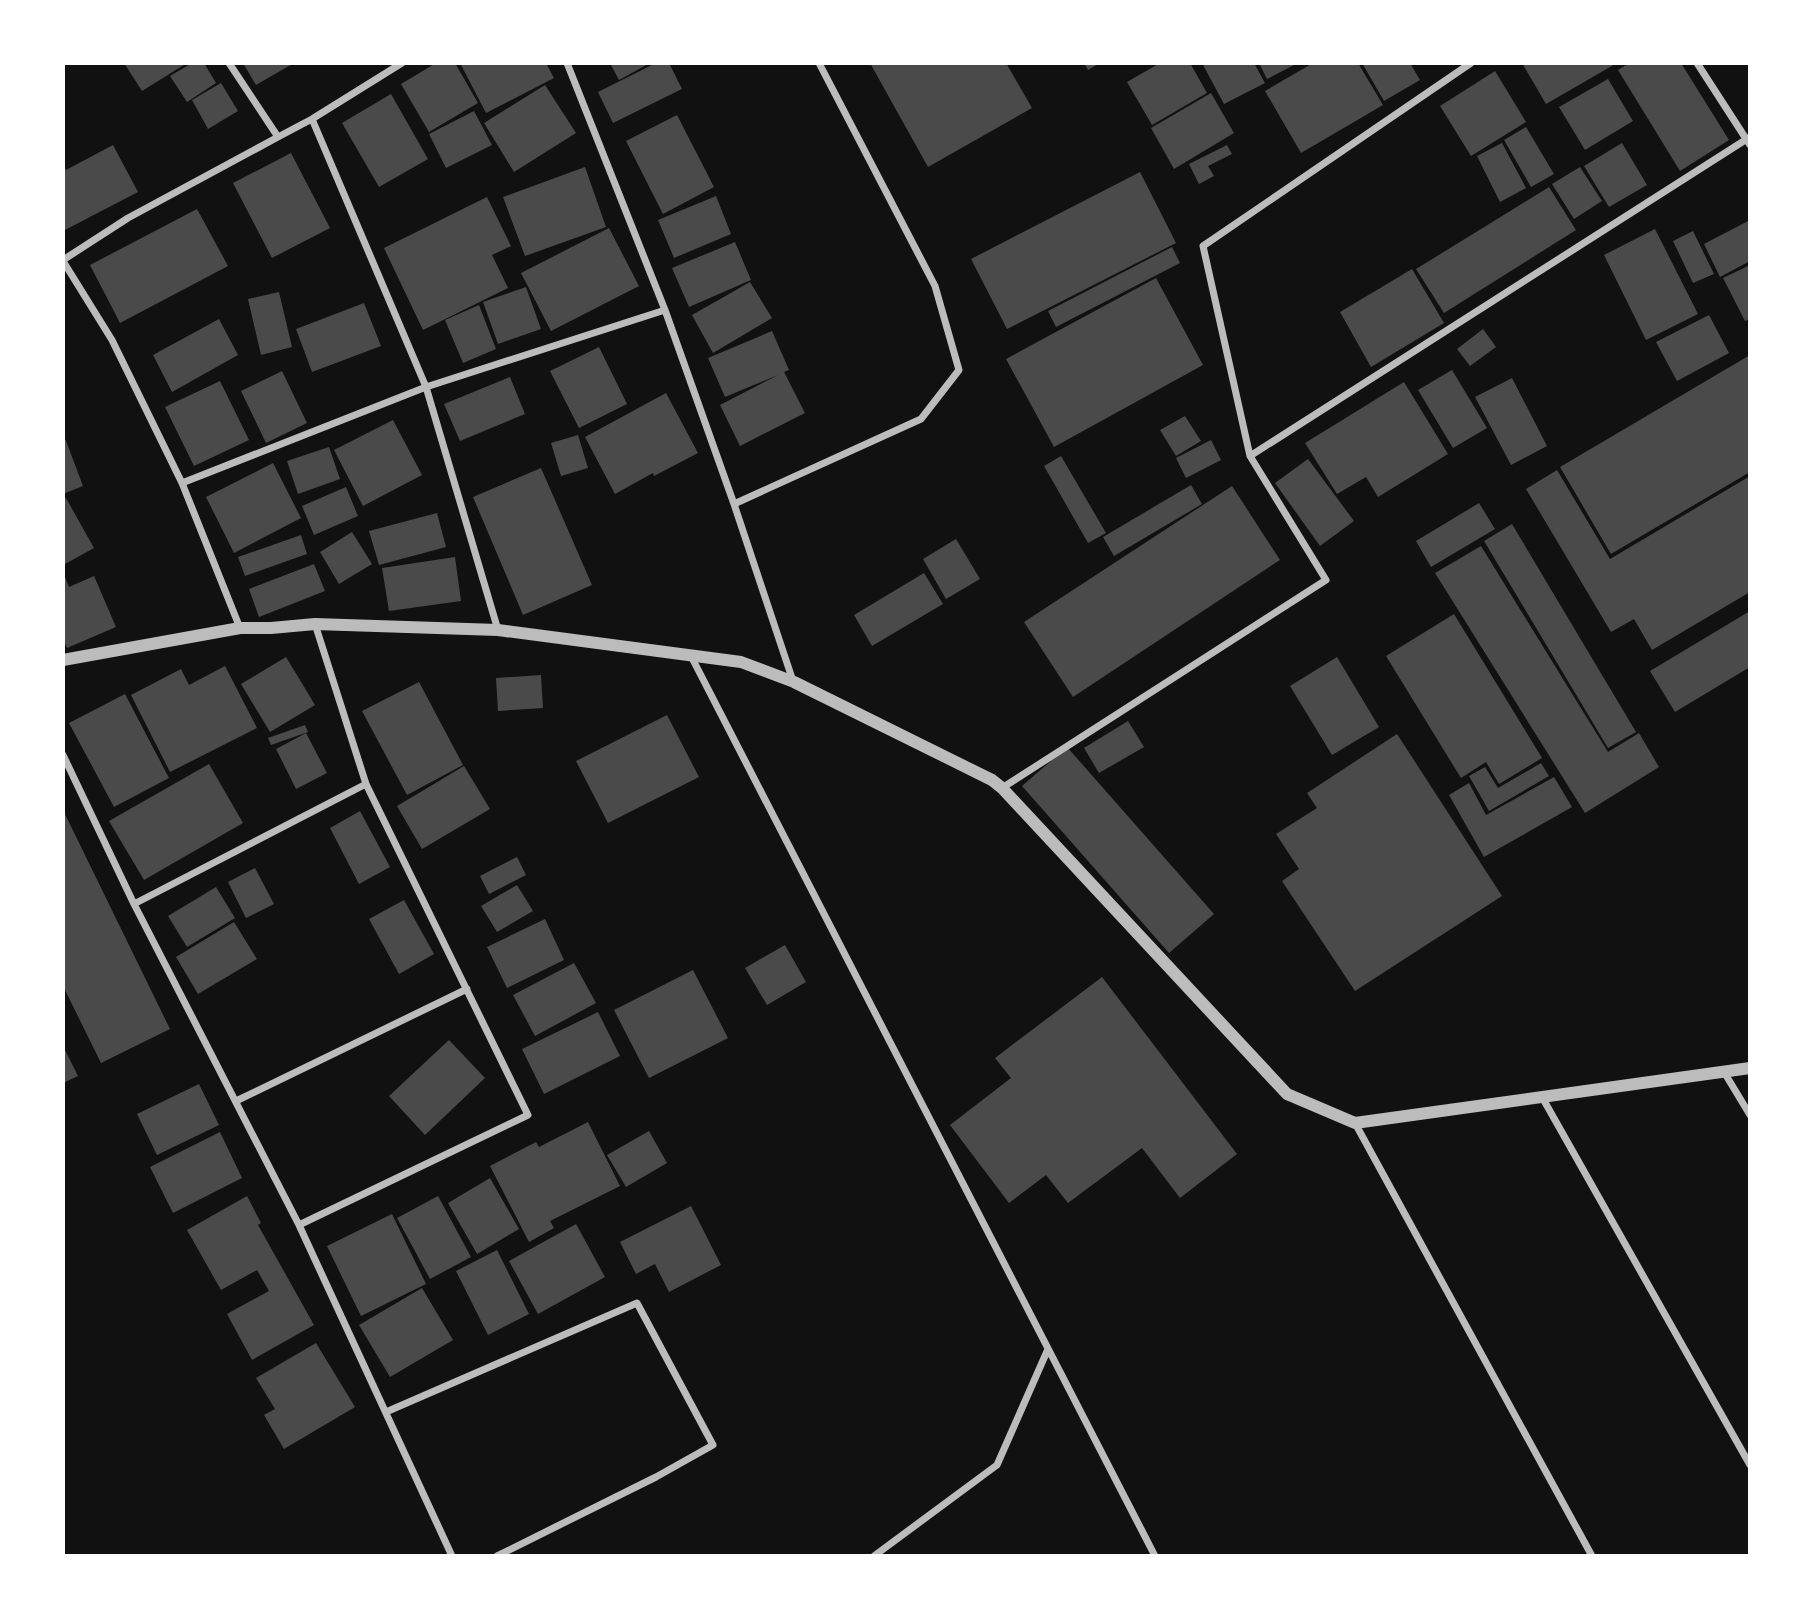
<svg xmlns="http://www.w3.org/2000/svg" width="1813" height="1619" viewBox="0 0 1813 1619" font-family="Signika,sans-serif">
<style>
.building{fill:#4a4a4a}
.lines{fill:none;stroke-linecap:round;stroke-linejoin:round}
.minor{stroke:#bcbcbc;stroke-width:7}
.tertiary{stroke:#bcbcbc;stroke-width:12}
</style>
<rect width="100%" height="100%" fill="#111"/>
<path class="building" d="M124 63H187L142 91Z
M192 63H204L216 83 187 102 170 76Z
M243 63H294L256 85Z
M436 63H455L478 103 429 132 401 84Z
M460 63H546L554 78 486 113Z
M610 63H650L619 80Z
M656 63H669L682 89 613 123 598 92Z
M870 63H1006L1032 108 928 167Z
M1084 63H1100L1088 70Z
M1160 63H1190L1207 93 1152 125 1127 82Z
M1202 63H1254L1265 83 1224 104Z
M1259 63H1293L1294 65 1267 79Z
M1313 63H1358L1383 105 1301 153 1265 91Z
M1362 63H1410L1420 80 1384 101Z
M1522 63H1617L1546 104Z
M1629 63H1681L1729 140 1680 171 1618 70Z
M1495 71 1526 122 1471 156 1440 106Z
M1608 79 1633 121 1585 150 1559 107Z
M221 83 238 111 208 129 192 100Z
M545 85 576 133 514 172 484 123Z
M1211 93 1234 133 1174 169 1151 128Z
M391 94 428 159 379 187 342 123Z
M474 111 492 145 446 168 429 134Z
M677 115 714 187 663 214 626 141Z
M1526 127 1554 174 1531 187 1504 140Z
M1502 143 1526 188 1500 202 1477 156Z
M1622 143 1647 185 1609 207 1584 166Z
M113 145 138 192 63 231V164L66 170Z
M1227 145 1232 154 1208 166 1214 176 1199 184 1189 164Z
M291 153 330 228 272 258 233 183Z
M585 167 606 227 525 256 503 197Z
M1580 167 1602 201 1574 219 1552 184Z
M1140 172 1176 243 1007 329 971 259Z
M1549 187 1576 230 1444 313 1416 269Z
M716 196 731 234 674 258 658 220Z
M487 197 511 246 492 255 508 288 423 330 384 248Z
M197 209 228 266 120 323 90 265Z
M1750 220V261L1720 277 1704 244Z
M609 228 639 286 551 331 521 273Z
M1655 229 1698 314 1646 340 1604 255Z
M1693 231 1714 274 1693 283 1673 241Z
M735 242 751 280 689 307 672 268Z
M1172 247 1180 263 1056 327 1048 311Z
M1750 265V319L1745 321 1723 278Z
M1412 269 1444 323 1371 367 1340 312Z
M1156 278 1203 365 1054 447 1006 359Z
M750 282 772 318 713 353 692 315Z
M526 287 541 329 498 344 483 302Z
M279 292 292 347 261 355 248 299Z
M364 303 381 346 312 372 296 329Z
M479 305 496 349 463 363 445 320Z
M1709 315 1729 353 1677 381 1656 342Z
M219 319 238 355 172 392 153 355Z
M1483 329 1496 347 1470 366 1457 349Z
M772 331 789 370 784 372 805 413 740 446 720 405 778 375 725 397 708 358Z
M599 347 627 404 579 428 550 371Z
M1750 355V472L1611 554 1560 467Z
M1452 370 1487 428 1453 448 1418 390Z
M282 371 307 423 266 443 241 391Z
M510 377 525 414 460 441 444 404Z
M1512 378 1547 446 1511 465 1475 397Z
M220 381 249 440 194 466 165 407Z
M1404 382 1448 454 1378 497 1366 477 1337 494 1305 443Z
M666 393 698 453 654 476 653 473 615 494 585 437Z
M1185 416 1201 441 1176 456 1160 430Z
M393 420 422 475 363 506 334 450Z
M63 433 83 486 63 494Z
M578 435 588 468 561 476 551 443Z
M1211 440 1221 460 1186 478 1176 458Z
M329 447 340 479 298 494 287 461Z
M1061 456 1106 533 1088 543 1044 466Z
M1308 459 1354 521 1320 546 1275 483Z
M273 463 301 518 234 553 206 497Z
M541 468 592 585 523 615 473 497Z
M1557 470 1610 559 1750 476V592L1652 650 1634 619 1611 632 1526 489Z
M1191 485 1202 504 1114 556 1103 537Z
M1232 486 1280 560 1073 697 1024 622Z
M346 487 358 516 314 535 302 506Z
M66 498 94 548 65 564 63 560V500Z
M1479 503 1495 529 1431 567 1416 541Z
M437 513 446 547 379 565 369 531Z
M1512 524 1636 732 1608 748 1484 541Z
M352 532 372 564 339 584 320 552Z
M301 535 307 554 245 576 238 557Z
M956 539 980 579 946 599 923 559Z
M1481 546 1608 752 1639 733 1659 767 1585 813 1435 573Z
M455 557 461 601 389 611 382 568Z
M314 564 325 591 259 617 249 589Z
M63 572 69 587 94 576 116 627 67 648 63 639Z
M924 573 943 604 872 646 854 615Z
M1750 611V667L1675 712 1650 671Z
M1454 614 1542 758 1499 784 1486 762 1461 778 1386 656Z
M286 657 315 705 270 732 241 684Z
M1337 657 1379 727 1332 755 1290 686Z
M225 666 257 728 170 772 131 695 181 669 189 685Z
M541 675 543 708 498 711 496 678Z
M419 682 463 765 407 795 362 711Z
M125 694 169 778 114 807 69 723Z
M667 715 699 777 608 823 576 761Z
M1128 721 1144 747 1099 773 1084 748Z
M305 725 308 732 271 745 268 738Z
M306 733 327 773 296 789 276 749Z
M1397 734 1502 896 1355 991 1282 881 1299 869 1276 834 1317 808 1307 793Z
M1067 747 1214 914 1169 953 1022 786Z
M1541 763 1549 776 1489 811 1469 776 1485 767 1498 788Z
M209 764 243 823 144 880 109 821Z
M464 766 490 809 422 849 397 806Z
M1554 777 1572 807 1484 857 1449 795 1469 783 1486 815Z
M63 810 170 1029 101 1063 63 986Z
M360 811 390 867 359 884 330 828Z
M517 857 526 875 489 894 480 876Z
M255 868 274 904 246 918 228 882Z
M517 885 533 911 497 932 481 906Z
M216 887 235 918 187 947 168 916Z
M404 900 434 954 399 974 369 919Z
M545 919 564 960 507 988 487 947Z
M234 922 257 959 198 994 176 957Z
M785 945 806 982 767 1005 745 968Z
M574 963 596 1003 535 1036 513 995Z
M693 970 728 1038 649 1078 614 1010Z
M1102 977 1237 1154 1180 1198 1142 1148 1068 1203 1046 1175 1009 1203 950 1125 1011 1078 995 1058Z
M598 1012 620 1056 544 1094 522 1049Z
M449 1040 485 1078 425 1135 389 1096Z
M63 1046 78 1076 63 1083Z
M199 1084 219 1125 157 1155 137 1114Z
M588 1122 620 1186 550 1221 554 1228 529 1242 490 1166 536 1142 539 1147Z
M649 1131 667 1163 626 1187 607 1155Z
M220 1132 242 1178 173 1213 150 1167Z
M490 1178 519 1229 477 1254 448 1203Z
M247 1196 261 1223 258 1225 314 1325 252 1360 227 1314 269 1291 257 1270 221 1290 187 1230Z
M438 1196 471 1257 430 1279 397 1218Z
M691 1206 721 1265 669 1292 655 1264 636 1274 620 1242Z
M392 1214 426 1284 361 1316 327 1246Z
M576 1224 605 1277 538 1314 509 1261Z
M497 1250 529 1314 488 1335 456 1271Z
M422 1288 453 1340 390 1377 359 1325Z
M316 1343 355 1407 284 1449 264 1415 275 1409 256 1378Z"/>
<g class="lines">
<path class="minor" d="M229 63 278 137 312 119 402 63
M567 63 665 310 734 504 793 681
M1697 63 1750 145
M312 119 426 387 498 630
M63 260 128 218 278 137
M63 261 112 340 182 483 240 628
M1250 456 1203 246 1471 63
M182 483 426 387 665 310
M734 504 921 419 959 370 935 286 819 63
M691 656 1155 1556
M63 755 134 904 299 1225 452 1556
M1002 788 1326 580 1250 456 1750 137
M134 904 366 784
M1724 1072 1750 1115
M1542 1097 1750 1465
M236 1101 467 989
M1355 1123 1592 1556
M299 1225 528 1115 366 784 315 624
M386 1412 637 1303 713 1445 656 1477 497 1556
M874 1556 997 1465 1048 1349"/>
<path class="tertiary" d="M63 660 240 628H271L315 624 498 630 741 662 794 682 992 780 1002 788 1287 1094 1355 1123 1750 1068"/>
</g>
<rect width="1813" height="1619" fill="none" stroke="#ffffff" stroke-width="130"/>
</svg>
